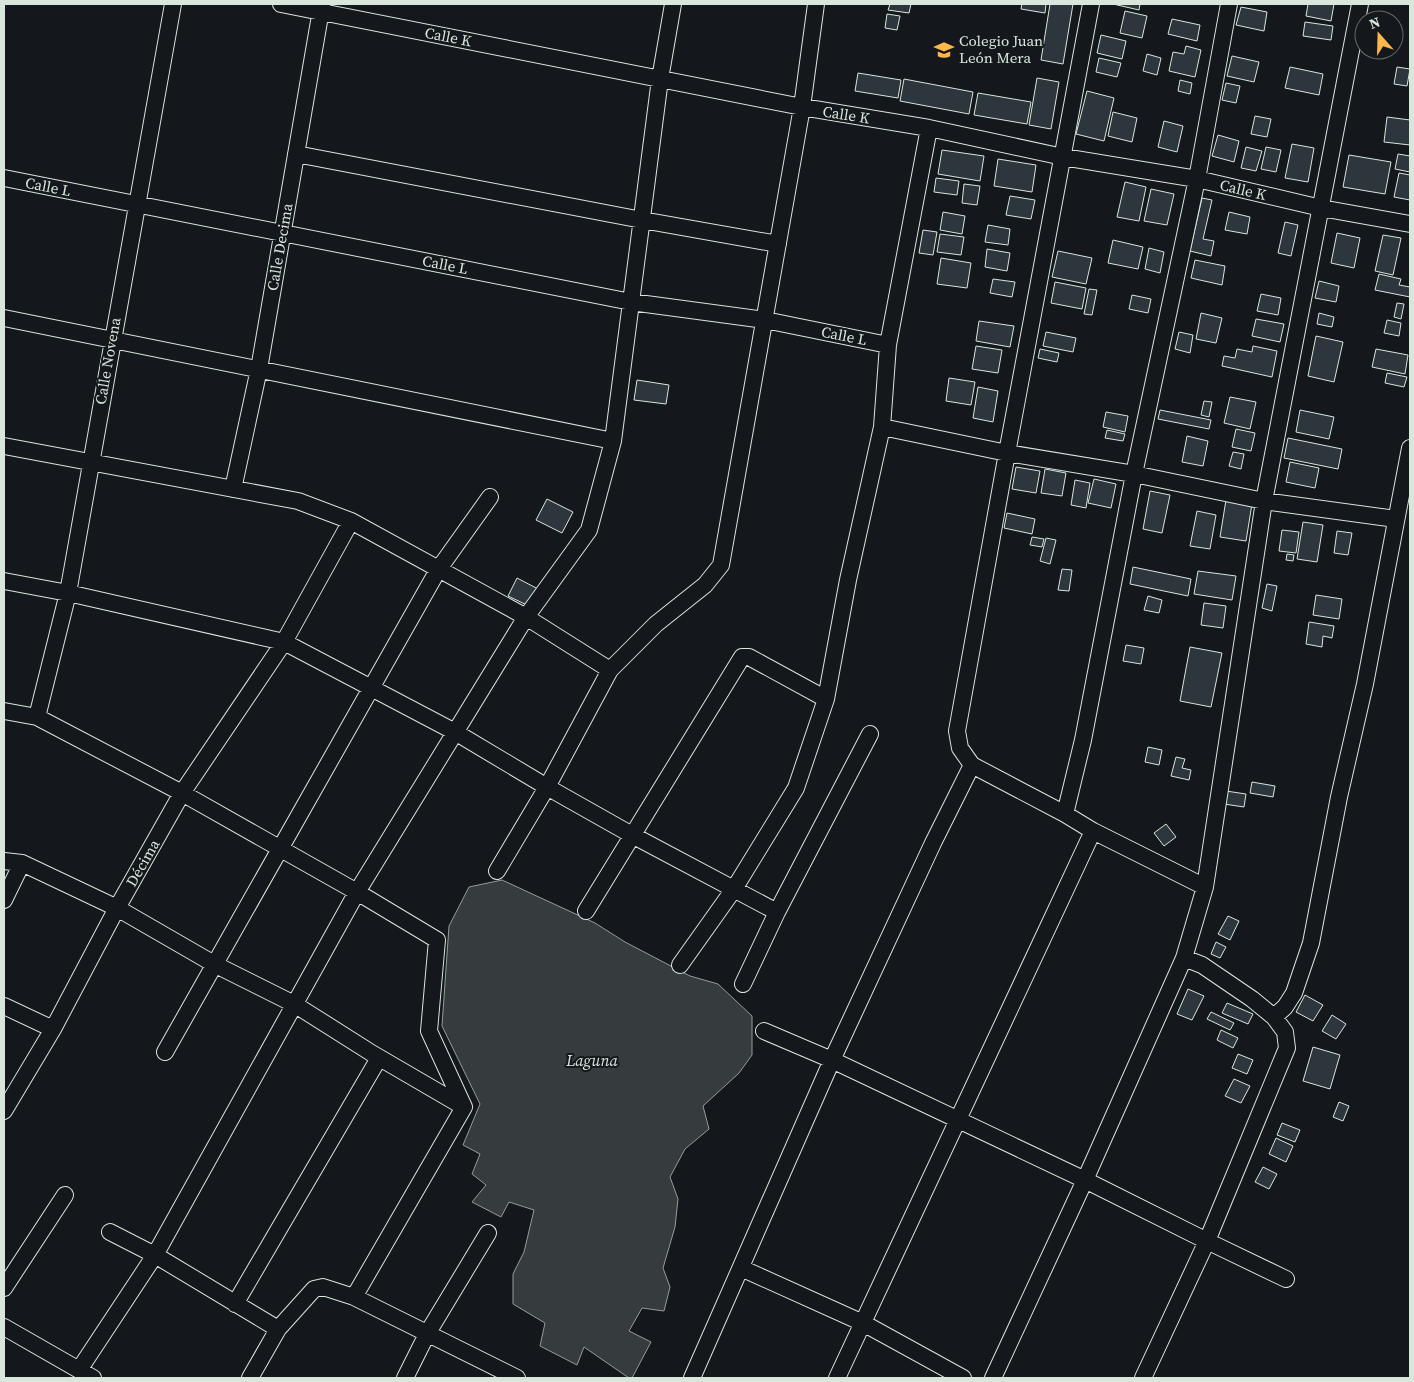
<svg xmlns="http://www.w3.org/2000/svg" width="1414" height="1382" viewBox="0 0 1414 1382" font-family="'Source Serif 4',serif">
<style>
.water{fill:#363b3e;stroke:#939e99}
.building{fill:#2c363c;stroke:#d8e6dc}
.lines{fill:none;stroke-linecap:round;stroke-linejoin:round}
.street-casing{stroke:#d8e6dc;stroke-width:18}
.street{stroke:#14181c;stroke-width:16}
.labels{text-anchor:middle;stroke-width:4;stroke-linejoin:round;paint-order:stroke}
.street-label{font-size:15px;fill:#d8e6dc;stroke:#14181c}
.poi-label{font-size:15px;fill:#d8e6dc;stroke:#14181c;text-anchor:start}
.water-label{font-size:16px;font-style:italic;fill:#d8e6dc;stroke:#14181c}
</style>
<rect width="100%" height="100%" fill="#14181c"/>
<path class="water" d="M502 880 595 923 625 942 690 976 718 984 752 1016V1055L739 1073 703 1106 709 1129 685 1149 670 1177 678 1199 675 1227 663 1268 670 1287 664 1311 642 1308 629 1331 651 1342 632 1378H629L584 1347 577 1365 540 1346 545 1323 513 1304V1274L524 1252 534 1210 509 1202 501 1217 472 1202 486 1185 472 1174 480 1154 463 1145 480 1104 442 1026 449 926 469 887Z"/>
<path class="building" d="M890 4H911L909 13 888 10Z
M1022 4H1046L1045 13 1021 9Z
M1050 4H1073L1063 64 1041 60Z
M1113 4H1140L1139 10Z
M1308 4H1334L1331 21 1306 16Z
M1241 7 1267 12 1264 31 1236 25Z
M1125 11 1147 16 1142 38 1120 33Z
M887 14 900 16 897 30 885 28Z
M1172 19 1200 25 1197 41 1168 34Z
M1305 22 1333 26 1331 40 1303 36Z
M1101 35 1126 41 1122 59 1097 53Z
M1394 35 1401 36 1399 48 1394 47Z
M1186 46 1201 50 1195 77 1169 71 1173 52 1184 54Z
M1147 54 1161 58 1157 75 1143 71Z
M1232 56 1259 62 1254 82 1227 76Z
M1099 58 1121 63 1117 77 1096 72Z
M1290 67 1323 74 1319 95 1285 88Z
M1397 67 1410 69 1407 86 1394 84Z
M858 73 901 80 898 98 855 91Z
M1037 78 1059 82 1051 129 1029 125Z
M904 79 973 92 969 114 900 101Z
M1180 80 1192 83 1190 94 1178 91Z
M1226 83 1240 86 1236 103 1222 100Z
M1087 91 1114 98 1104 141 1076 134Z
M978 93 1031 102 1027 124 974 115Z
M1113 112 1137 118 1132 142 1108 136Z
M1255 116 1271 119 1267 137 1251 134Z
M1387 117 1410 120V145L1384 142Z
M1164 121 1183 126 1177 152 1158 147Z
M1218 135 1239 141 1234 162 1212 156Z
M1292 144 1314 148 1308 182 1285 178Z
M1246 147 1262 151 1256 171 1241 168Z
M1266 147 1281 150 1276 172 1261 169Z
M942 150 984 156 980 181 938 174Z
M1398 154 1410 156V172L1395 169Z
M1349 155 1391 162 1385 194 1343 187Z
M998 159 1036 165 1032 192 994 186Z
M1399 173 1410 175V200L1394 197Z
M936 178 959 181 957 195 934 192Z
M1125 182 1146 187 1139 221 1117 217Z
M964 184 980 186 977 205 962 203Z
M1151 189 1174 194 1167 225 1144 221Z
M1010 196 1035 200 1031 219 1006 215Z
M1202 198 1212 200 1203 239 1214 241 1211 256 1190 251Z
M943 212 965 216 962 234 940 230Z
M1229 212 1250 217 1247 234 1225 230Z
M1285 222 1298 225 1291 256 1278 253Z
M988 225 1010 229 1008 245 985 242Z
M923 230 937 232 933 255 919 253Z
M1337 233 1360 238 1354 268 1331 263Z
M940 234 964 237 961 255 937 252Z
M1383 235 1401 238 1393 275 1375 271Z
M1113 240 1143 247 1138 269 1108 263Z
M1149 248 1164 252 1160 273 1145 269Z
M987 249 1010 253 1007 271 985 267Z
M1058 251 1092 258 1086 284 1052 277Z
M941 258 971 263 967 288 937 284Z
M1195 260 1225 266 1222 285 1191 278Z
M1379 274 1401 279 1399 285 1410 287V297L1375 290Z
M993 279 1015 282 1012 297 990 293Z
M1319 281 1339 286 1336 302 1315 298Z
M1055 282 1086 288 1082 309 1051 303Z
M1089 289 1097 290 1092 315 1084 314Z
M1261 294 1281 298 1278 315 1257 311Z
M1132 295 1151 299 1148 313 1129 309Z
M1397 303 1404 304 1401 319 1394 317Z
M1201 313 1222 318 1216 343 1196 339Z
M1319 313 1334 317 1332 327 1317 324Z
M1256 319 1284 324 1280 342 1252 336Z
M1387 320 1401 323 1399 336 1384 333Z
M979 321 1014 326 1010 347 976 341Z
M1046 332 1076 338 1073 352 1043 346Z
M1179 332 1193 335 1190 353 1175 349Z
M1316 336 1343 342 1334 382 1308 376Z
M976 346 1002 350 998 373 972 369Z
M1253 346 1277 351 1272 377 1222 366 1224 356 1235 358 1237 349 1252 352Z
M1040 349 1059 353 1057 362 1038 358Z
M1376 349 1408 355 1405 374 1372 367Z
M1387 373 1407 377 1404 387 1385 383Z
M949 378 975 382 971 405 946 401Z
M637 380 669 385 666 404 634 400Z
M978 387 998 391 993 422 973 418Z
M1230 397 1256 402 1250 429 1224 423Z
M1204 401 1212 402 1209 417 1201 415Z
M1160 410 1211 420 1209 429 1158 419Z
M1300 410 1334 417 1329 439 1296 432Z
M1106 412 1128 416 1125 432 1103 427Z
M1236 429 1255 433 1251 451 1232 447Z
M1107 430 1125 434 1123 441 1105 438Z
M1187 436 1208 441 1203 466 1182 462Z
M1288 438 1342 449 1338 469 1284 458Z
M1233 452 1244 454 1241 469 1229 466Z
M1290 462 1319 468 1315 488 1286 482Z
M1016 467 1040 471 1036 493 1012 489Z
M1045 469 1066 473 1062 496 1041 493Z
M1094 479 1116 484 1111 508 1088 503Z
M1075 480 1090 483 1086 508 1071 505Z
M1150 491 1170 495 1162 533 1143 529Z
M547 499 573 512 562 533 536 520Z
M1226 500 1252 504 1246 541 1220 537Z
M1197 511 1216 515 1210 549 1190 546Z
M1007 513 1035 519 1032 534 1004 528Z
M1303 522 1323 525 1317 562 1297 559Z
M1282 530 1299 532 1296 553 1279 551Z
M1337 531 1352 533 1348 555 1334 553Z
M1032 537 1044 539 1042 547 1030 545Z
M1046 538 1056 540 1050 564 1040 561Z
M1287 554 1294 555 1293 561 1286 560Z
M1133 567 1191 579 1188 596 1130 584Z
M1062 569 1072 570 1069 591 1058 590Z
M1198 571 1236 576 1232 600 1194 594Z
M517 578 540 590 531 607 508 596Z
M1267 584 1277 586 1272 611 1262 608Z
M1316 595 1342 599 1339 619 1313 615Z
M1148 596 1162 600 1159 613 1144 610Z
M1204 603 1226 606 1223 628 1201 625Z
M1309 622 1334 626 1332 638 1323 636 1322 647 1306 644Z
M1126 645 1144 648 1141 664 1123 661Z
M1190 647 1222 653 1211 707 1180 701Z
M1148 747 1162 750 1159 765 1145 762Z
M1176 757 1185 759 1182 768 1191 770 1189 780 1171 776Z
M1252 782 1275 786 1273 797 1250 793Z
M1226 791 1246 794 1244 807 1224 804Z
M1166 824 1176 837 1164 846 1154 833Z
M1228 916 1239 921 1230 940 1218 934Z
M1216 942 1226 947 1220 958 1211 954Z
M1188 989 1204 996 1192 1020 1177 1014Z
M1305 995 1323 1005 1313 1021 1296 1012Z
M1227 1003 1253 1014 1248 1024 1222 1013Z
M1211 1012 1234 1023 1230 1030 1207 1019Z
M1332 1015 1346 1024 1336 1039 1322 1031Z
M1221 1030 1238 1038 1233 1048 1217 1040Z
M1313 1047 1340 1055 1330 1089 1303 1081Z
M1238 1054 1253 1060 1247 1074 1232 1068Z
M1234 1079 1250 1086 1241 1103 1225 1096Z
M1339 1102 1349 1106 1343 1121 1333 1117Z
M1282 1123 1300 1130 1295 1142 1277 1135Z
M1276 1138 1293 1146 1286 1162 1269 1154Z
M1263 1167 1277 1174 1269 1189 1255 1182Z"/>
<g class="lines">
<defs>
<path id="street" d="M281 4 802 107 929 128 1063 157 1197 179 1321 208 1410 224
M1091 4 1007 453 957 731 960 748 972 765 1065 814 1083 740 1134 474 1197 179 1229 4
M296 154 642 220 778 244
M4 178 631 302 765 320 888 345
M4 318 613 441
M882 427 1007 453 1134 474 1264 501 1396 519
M4 446 298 501 351 521 526 617 610 670 656 624 705 585 721 565 802 107 816 4
M233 489 259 369 322 4
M4 581 68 593 284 642 455 732 547 787 632 835 777 912
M4 711 37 717 182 793 357 892 437 940 429 1031 464 1107
M37 717 68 593 173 4
M1065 814 1093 831 1205 887
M4 861 22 863 117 908 214 964 294 1004 373 1054 464 1107
M497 871 547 787 610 670
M4 900 22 863
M586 911 742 657H749L826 699
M1184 958 1202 965 1252 999 1274 1017 1285 1032 1287 1048 1207 1241 1286 1279
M680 965 734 889 796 788 826 699 848 580 882 427 888 345 929 128
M743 984 777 912 870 734
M4 1006 53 1029
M1274 1017 1285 1007 1294 993 1311 943 1339 797 1365 684 1410 448
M764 1031 832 1060 1085 1180 1207 1241 1143 1378
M165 1052 438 570 490 497
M4 1111 53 1029 117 908 182 793 284 642 351 521
M110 1232 155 1255 278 1329
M741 1268 863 1323 963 1378
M4 1288 65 1195
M354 1297 464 1107
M235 1304 379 1058
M4 1327 93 1378
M79 1370 155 1255 357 892 526 617 589 530 613 441 660 79 673 4
M250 1378 278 1329 314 1289 323 1287 354 1297 517 1378
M405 1378 427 1334 488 1233
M692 1378 832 1060 933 843 972 765
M837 1378 1093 831
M993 1378 1085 1180 1184 958 1205 887 1264 501 1360 4"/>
</defs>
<use href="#street" class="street-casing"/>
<use href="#street" class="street"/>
</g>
<defs>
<symbol id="university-bare" viewBox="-9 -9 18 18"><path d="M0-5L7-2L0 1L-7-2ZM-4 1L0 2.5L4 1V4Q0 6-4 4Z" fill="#ffb74d" stroke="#14181c" stroke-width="2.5" paint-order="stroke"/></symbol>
</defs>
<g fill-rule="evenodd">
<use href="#university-bare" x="930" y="36" width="28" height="28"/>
</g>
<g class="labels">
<g class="street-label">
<text transform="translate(448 37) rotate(11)" y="5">Calle K</text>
<text transform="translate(846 115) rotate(9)" y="5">Calle K</text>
<text transform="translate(48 187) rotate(11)" y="5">Calle L</text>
<text transform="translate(1243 190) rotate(13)" y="5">Calle K</text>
<text transform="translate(280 247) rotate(-80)" y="5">Calle Decima</text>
<text transform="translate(445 265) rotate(11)" y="5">Calle L</text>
<text transform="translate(844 336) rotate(11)" y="5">Calle L</text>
<text transform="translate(108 361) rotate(-80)" y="5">Calle Novena</text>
<text transform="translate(143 863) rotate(-60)" y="5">Décima</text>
</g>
<g class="poi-label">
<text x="959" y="46">Colegio Juan<tspan x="959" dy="17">León Mera</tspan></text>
</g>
<g class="water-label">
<text x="592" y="1066">Laguna</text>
</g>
</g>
<rect width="1414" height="1382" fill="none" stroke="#d8e6dc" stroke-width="10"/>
<g transform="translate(1379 35) rotate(340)"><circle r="24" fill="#14181c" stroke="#626a69"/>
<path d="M0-4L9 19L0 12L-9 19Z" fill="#ffb74d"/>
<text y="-8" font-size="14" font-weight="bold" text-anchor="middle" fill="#d8e6dc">N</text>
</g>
</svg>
